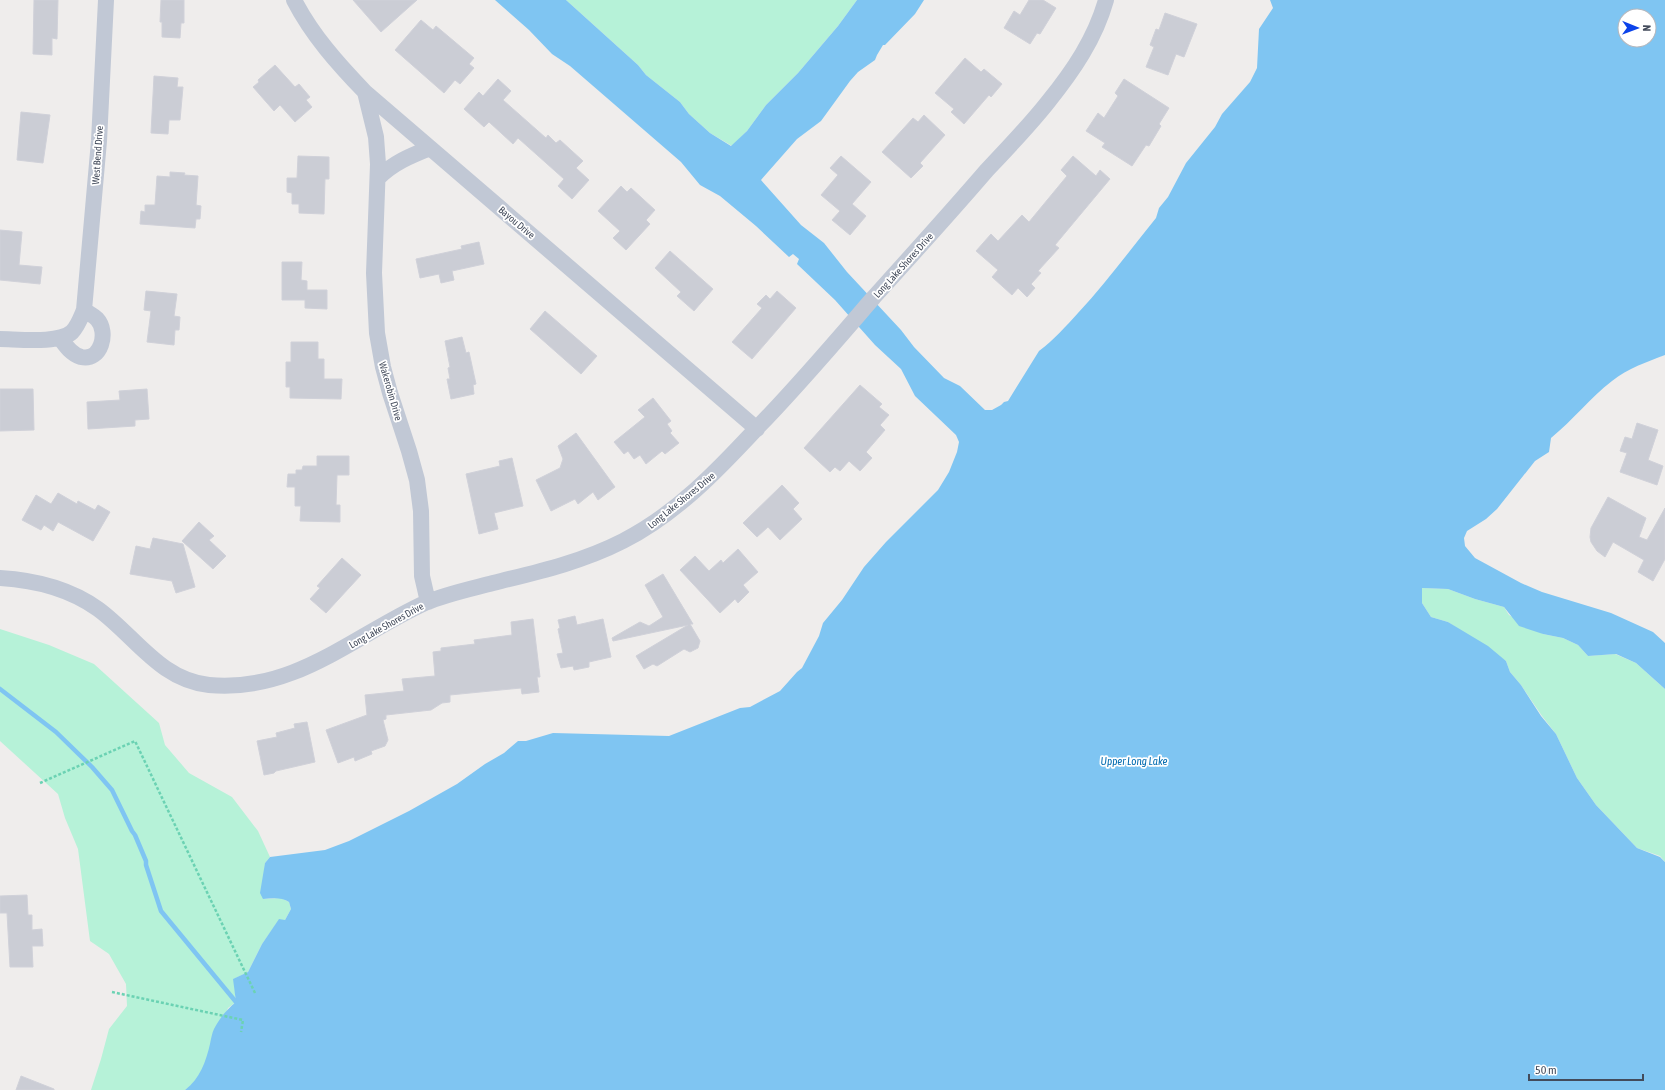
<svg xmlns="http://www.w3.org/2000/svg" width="1665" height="1090" viewBox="0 0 1665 1090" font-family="'Asap Condensed',sans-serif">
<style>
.green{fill:#b6f2d8}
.water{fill:#7fc5f2;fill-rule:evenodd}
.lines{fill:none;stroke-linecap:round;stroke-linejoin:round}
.stream{stroke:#7fc5f2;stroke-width:4.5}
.building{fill:#cbcdd5;stroke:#d0d1d9}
.path{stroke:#6bd2b3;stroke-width:2.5;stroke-dasharray:3 2;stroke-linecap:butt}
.minor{stroke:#c1c8d5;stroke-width:16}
.labels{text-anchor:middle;stroke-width:3.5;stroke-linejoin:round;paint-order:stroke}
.street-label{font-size:10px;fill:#434b5b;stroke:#fff}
.water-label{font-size:11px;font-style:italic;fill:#016bb0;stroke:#fff}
</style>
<rect width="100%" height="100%" fill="#efedec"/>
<path class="green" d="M566 0H857L838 26 798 73 766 105 747 131 732 146 710 133 689 114 680 102 646 75 638 65Z
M1422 588 1448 589 1475 599 1504 607 1509 615 1543 634 1563 638 1578 645 1588 656 1615 654 1636 663 1665 689V862L1660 856 1637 848 1596 805 1577 778 1556 734 1542 716 1521 685 1510 672 1506 661 1448 622 1431 617 1422 603Z
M0 629 49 645 94 664 159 723 165 745 189 773 232 797 258 831 270 857 265 863 263 899 281 898 289 902 291 909 285 920H279L262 944 248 972 234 979 236 1002 228 1008 201 1073 191 1086 185 1090H91L101 1059 109 1029 127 1006 126 984 109 954 90 941 78 849 65 818 58 794 0 741Z"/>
<path class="water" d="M495 0H566L638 65 646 75 680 102 689 114 710 133 731 146 747 131 766 105 798 73 838 26 857 0H924L915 14 885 45H883L877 55 875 60 858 72 850 81 821 121 797 139 761 180 801 225 824 243 847 272 901 330 914 347 944 378 960 386 985 410H992L1001 405 1004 402 1008 401 1039 351C1054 340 1066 326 1078 313 1106 283 1130 250 1156 218L1159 208 1168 197 1186 163 1215 127 1222 114 1250 82 1257 68 1259 29 1273 8 1270 0H1665V355C1647 362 1628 368 1612 381 1590 398 1573 420 1551 438L1549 452 1535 461 1497 509 1486 519 1467 531 1464 538 1465 546 1475 558 1521 583 1542 592 1611 613 1653 632 1665 643V689L1636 663 1616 654 1588 656 1578 645 1563 638 1543 634 1519 626 1504 607 1475 599 1448 589 1422 588V603L1431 617 1448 622 1488 646 1506 661 1510 672 1521 685 1541 716 1556 734 1577 778 1596 805 1637 848 1660 857 1665 862V1090H185C200 1079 206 1061 210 1044 211 1039 212 1033 214 1029 219 1019 227 1009 236 1002L233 979 248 972 262 944 279 919 285 920 291 909 289 902C282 897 272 898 263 899L260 893 265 863 270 857 325 850 349 841 409 811 457 784 485 764 504 753 518 741H526L553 733 669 736 740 708 750 707 780 691 797 672 802 668 819 636 823 623 842 600 864 567 886 542 938 490 949 472 957 452 959 442 956 435 915 396 901 369 875 345 835 300 797 264 799 259 793 254 789 257 756 226 720 196 700 185 681 162 570 66 552 54 529 30ZM1625 16H1649V40H1625Z"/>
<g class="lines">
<path class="stream" d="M0 689 56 732 92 767 112 790 132 831 135 835 146 861V865L161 911 236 1002"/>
</g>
<path class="building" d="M34 0H58L57 39 52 38V55L33 54Z
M161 0H184V23H181L180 38 162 37V22H160Z
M353 0H417L381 32Z
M1029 0H1043L1056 8 1040 34 1037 33 1030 44 1004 28 1014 11 1020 15Z
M1165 13 1197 24 1184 57 1176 54 1168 75 1146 67 1154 47 1150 45 1156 29 1159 30Z
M421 20 433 30 436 26 474 58 469 64 474 68 460 84 455 80 444 93 395 50Z
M965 58 981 72 984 69 1002 84 991 97 989 95 964 124 951 112 954 109 935 93Z
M275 65 295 87 299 84 310 97 306 100 312 107 295 122 280 105 274 111 253 87 259 82 258 80Z
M154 76 178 78 177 87H183L180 120H169L168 134 151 133Z
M498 79 511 91 503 100 546 138 548 135 556 143 560 140 583 161 576 168 589 180 572 199 558 186 564 179 518 138 513 144 489 122 484 127 464 109 479 92 483 96Z
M1124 79 1169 108 1159 124 1161 126 1149 146 1146 145 1132 166 1102 147 1105 143 1086 131 1098 113 1104 118 1118 96 1115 93Z
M21 112 50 115 43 163 17 160Z
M924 115 945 135 920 163 923 166 911 178 882 152 913 118 918 122Z
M298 156 329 157V179H325L324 214 299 213V204H292V193L287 192V178H297Z
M841 156 871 182 852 204 866 216 850 235 832 220 840 211 821 195 838 175 830 168Z
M1073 156 1096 176 1100 170 1110 179 1055 245 1059 248 1038 271 1041 273 1031 284 1035 288 1027 297 1018 288 1012 295 992 277 998 270 976 251 991 234 998 241 1022 215 1029 222 1067 176 1061 170Z
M170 172 185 173 184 175 198 176 196 205 201 206 200 219H196L195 228 140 224 141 211 145 212V205H155L157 176 170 177Z
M621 186 627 192 631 188 655 210 646 220 650 224 626 250 613 238 620 231 598 211Z
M0 230 22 232 19 265 42 267 40 284 0 280Z
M479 242 484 264 452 271 454 280 441 283 439 274 420 278 416 259 462 249 461 246Z
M670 251 713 289 694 311 677 296 681 292 655 268Z
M282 262H302L301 280 307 281V290H327V309L305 308V300H282Z
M146 291 177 294 174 316 180 317 179 330H175L174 345 147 342 151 311 144 310Z
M777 291 796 308 752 359 732 342 762 308 757 304 766 295 770 299Z
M545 311 597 356 581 374 530 329Z
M462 337 466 353 469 352 476 384 473 385 474 394 451 399 447 379H450L448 368 450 367 445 341Z
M291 342H318V359H324V379H342L341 399 290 398V387H286V362H291Z
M860 385 882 404 879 407 889 415 880 425 885 430 866 452 872 458 860 471 849 461 840 471 835 467 830 472 804 448Z
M0 389H33L34 430 0 431Z
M147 389 149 419 135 420V426L88 429 87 402 120 400 119 391Z
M653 398 671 421 667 424 672 431 670 433 679 443 665 454 662 451 646 464 640 455 634 459 628 451 624 454 614 442 645 417 638 410Z
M1637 423 1658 430 1648 460 1663 466 1657 485 1620 472 1627 453 1620 451 1625 437 1632 439Z
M576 433 615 487 598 500 593 492 578 504 575 499 551 511 536 480 560 468 563 459 558 446Z
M317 456H349V475H337L336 505H340V522L300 521 301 506H295V487H287L288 474H296V470H302L303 466H317Z
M512 458 523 506 494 513 498 529 479 534 466 474 500 466 499 461Z
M782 485 799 503 793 509 802 519 780 540 768 527 757 537 743 523Z
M58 493 77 504 78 501 95 510 98 505 110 512 93 541 58 522 53 531 44 525 41 530 22 520 36 495 51 504Z
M1608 497 1646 518 1639 537 1647 540 1665 508V559L1653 581 1638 572 1644 560 1613 542 1605 557 1597 551 1591 542 1590 537 1591 528Z
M199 522 214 536 209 540 226 556 213 569 182 541Z
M153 538 183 544 195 587 176 593 172 581 130 574 136 546 150 549Z
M738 549 758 572 743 585 749 592 738 603 735 599 720 613 680 570 695 556 709 571 721 560 723 563Z
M342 558 361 575 326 613 310 599 320 588 317 586Z
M663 574 693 624H690L700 641 698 648 690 652 684 649 657 666 653 664 644 669 636 656 688 625 613 641 612 638 640 622 649 626 663 617 645 585Z
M575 616 577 625 603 619 611 657 589 662V667L574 670 573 666 561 668 557 654 563 653 558 629 560 628 558 620Z
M533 619 540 677H537L539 692 522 694 521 688 450 695V702L442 703 431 710 386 715V719L383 720 388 740 385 746 371 751 372 754 355 761 354 757 338 763 326 730 367 715 365 695 404 691 402 679 435 676 433 652 441 651V648L475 644 474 640 512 635 511 622Z
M307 722 315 762 276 771 274 773 264 775 257 741 277 737 276 733 295 728 294 724Z
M27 895 28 915H32V930L42 929 43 946H32L33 967H10L7 913H0V896Z
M21 1076 54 1089V1090H16Z"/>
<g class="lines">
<path class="path" d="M40 783 135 741 255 993
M112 992 243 1020 241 1032"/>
<path class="minor" d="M294 0C312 35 338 64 365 92L757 429
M365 92 376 137 378 164 374 273 377 333 383 367 390 393 409 451 417 480 421 511 422 576 428 602
M378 178C393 163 410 156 430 148
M60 338C65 345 71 354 81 357 101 362 109 332 97 319 93 315 88 313 84 310
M0 339C17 339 59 344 72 332 78 326 81 317 84 310L99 141 106 0
M0 578C34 580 70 589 98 609 135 636 160 680 209 685 294 693 353 636 425 603 446 594 470 589 493 583 538 572 582 562 623 541 676 514 717 471 757 428 798 386 836 341 874 297 912 255 950 213 987 170 1008 148 1029 126 1048 102 1073 71 1095 39 1106 0"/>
</g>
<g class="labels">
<g class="street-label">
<text transform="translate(97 155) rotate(-86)" y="4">West Bend Drive</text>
<text transform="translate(517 222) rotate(40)" y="4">Bayou Drive</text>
<text transform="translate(903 265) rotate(-48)" y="4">Long Lake Shores Drive</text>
<text transform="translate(391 391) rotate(74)" y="4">Wakerobin Drive</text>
<text transform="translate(681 500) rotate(-39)" y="4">Long Lake Shores Drive</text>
<text transform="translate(386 625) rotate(-29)" y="4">Long Lake Shores Drive</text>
</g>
<g class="water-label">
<text x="1134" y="765">Upper Long Lake</text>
</g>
</g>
<g transform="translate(1637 28) rotate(91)"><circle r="19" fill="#ffffff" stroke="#b4b7bd"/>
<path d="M0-3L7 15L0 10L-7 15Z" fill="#0b43ea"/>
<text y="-6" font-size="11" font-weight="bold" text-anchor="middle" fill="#434b5b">N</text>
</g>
<path d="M1529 1074v6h114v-6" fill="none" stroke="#434b5b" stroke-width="2"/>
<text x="1535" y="1074" font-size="12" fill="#434b5b" stroke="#ffffff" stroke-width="3" paint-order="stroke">50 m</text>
</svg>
